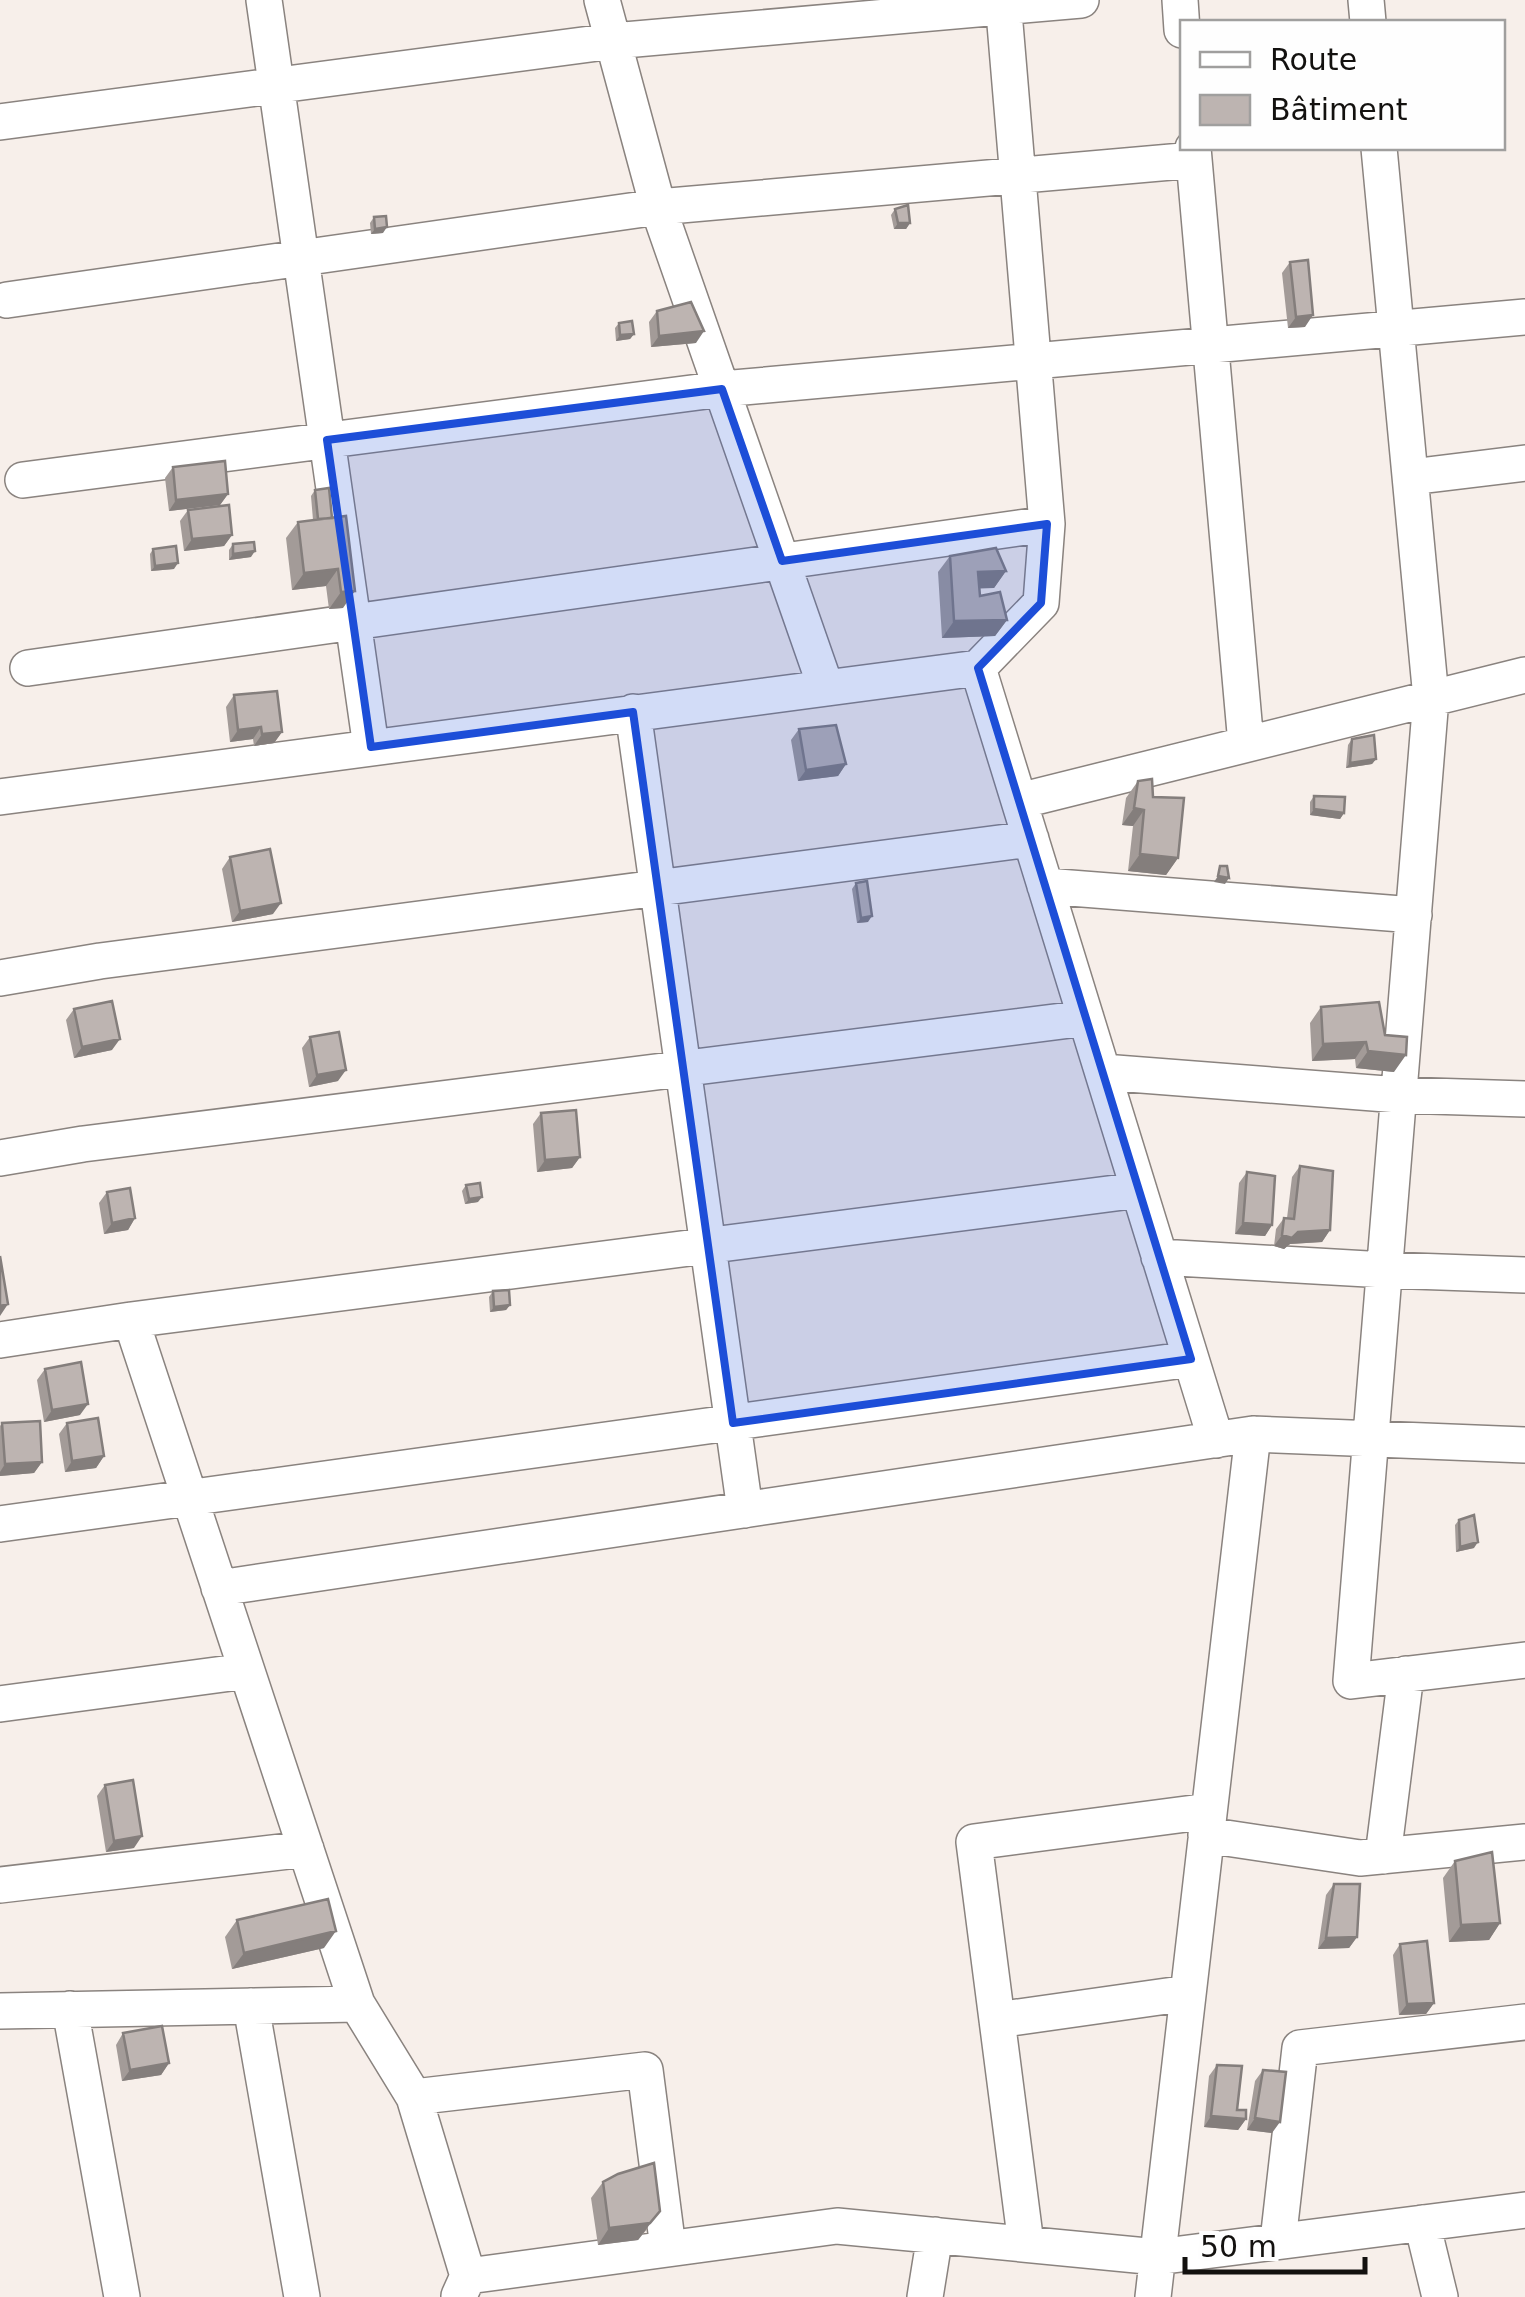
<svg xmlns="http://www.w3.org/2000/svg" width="1525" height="2297" viewBox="0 0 1525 2297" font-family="'DejaVu Sans',sans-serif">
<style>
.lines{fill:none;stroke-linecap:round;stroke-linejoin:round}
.minor-casing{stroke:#8a837f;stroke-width:38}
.minor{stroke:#fff;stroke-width:35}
.wall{fill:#a39b98}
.shaded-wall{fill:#847e7c}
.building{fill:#bdb4b1;stroke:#847e7c;stroke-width:2.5}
.marked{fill:#1d4ed8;fill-opacity:0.2;stroke:#1d4ed8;stroke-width:8;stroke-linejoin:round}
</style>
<rect width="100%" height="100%" fill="#f7efea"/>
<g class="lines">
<defs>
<path id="minor" d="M264 0 371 747
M602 0 658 207 826 688
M1180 0 1182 30
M1366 0 1368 22
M0 122 613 41 1081 0
M1193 148 1246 744
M1379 148 1431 698 1351 1681 1525 1660
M7 300 658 207 1194 160
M1411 477 1525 463
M23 480 722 389 1525 317
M28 668 1047 524
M978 668 1216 1440
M633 712 745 1510
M0 797 978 668 1041 603 1047 524 1003 0
M1019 801 1525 675
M1045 886 1414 915
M0 978 100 961 1031 839
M1103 1072 1399 1095 1525 1099
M0 1158 83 1144 1086 1018
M1159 1257 1385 1270 1525 1275
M131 1320 357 2004 414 2097 468 2276 459 2296
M0 1340 131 1320 1139 1190
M0 1524 1191 1359
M219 1588 1253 1434 1525 1445
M0 1704 246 1671
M1206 1835 1360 1858 1525 1842
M1383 1856 1406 1674
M0 1885 306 1849
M251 2006 302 2297
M70 2009 122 2297
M0 2011 357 2004
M997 2020 1188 1993
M414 2097 645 2070 668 2248
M1422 2223 1440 2297
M1278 2241 1300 2048 1525 2022
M1026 2244 974 1842 1209 1811
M468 2276 837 2226 1157 2257 1525 2210
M925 2297 935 2235
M1153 2297 1253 1434"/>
</defs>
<use href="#minor" class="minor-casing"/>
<use href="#minor" class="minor"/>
</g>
<path class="wall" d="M895 209 910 223 906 229H894L891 215Z
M374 217 383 233 371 234 370 223Z
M1290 262 1305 327 1288 328 1282 273Z
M657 311 696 343 651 347 649 322Z
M619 323 634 334 630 339 616 341 615 328Z
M173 467 228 494 220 505 169 511 165 478Z
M329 488 343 608 329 609 326 586 292 590 286 538 298 522 313 520 311 496 315 490Z
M188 510 232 535 224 546 184 551 180 521Z
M233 544 251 557 229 560V550Z
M153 549 174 569 151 571 150 554Z
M950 556 1006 571 994 588H980V596L1007 620 995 636 942 638 938 572Z
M234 695 282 732 274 743 254 746 253 739 230 742 226 707Z
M799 729 846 764 838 776 798 781 791 740Z
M1352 739 1376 759 1372 764 1346 768 1348 745Z
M1138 781 1153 797 1178 858 1166 875 1128 871 1133 826 1122 825 1126 798Z
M1314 796 1344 813 1340 819 1310 815V802Z
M230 857 273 914 232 922 222 869Z
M856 883 868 922 857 923 852 889Z
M1321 1007 1385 1035 1394 1072 1356 1068 1355 1059 1312 1061 1310 1023Z
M74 1009 112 1050 74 1058 66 1020Z
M310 1037 338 1081 309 1087 302 1048Z
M541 1113 580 1157 572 1168 537 1172 533 1124Z
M1300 1166 1330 1230 1322 1242 1290 1244 1284 1249 1274 1246 1276 1229 1284 1218H1287L1292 1177Z
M1247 1172 1272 1225 1265 1236 1235 1234 1239 1183Z
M466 1185 478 1202 465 1204 462 1191Z
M107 1192 135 1218 128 1230 104 1234 99 1203Z
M493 1291 510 1305 506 1310 490 1312 489 1297Z
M45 1369 80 1415 44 1422 37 1380Z
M2 1423 42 1462 34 1473 0 1476V1426Z
M67 1423 104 1456 96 1468 65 1472 59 1434Z
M1459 1520 1474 1548 1456 1552 1455 1525Z
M105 1785 134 1848 106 1852 97 1796Z
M1455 1861 1500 1923 1489 1940 1449 1942 1443 1878Z
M1334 1884 1357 1937 1349 1948 1318 1949 1326 1895Z
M237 1920 324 1948 232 1969 225 1937Z
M1400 1944 1434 2003 1426 2014 1399 2015 1393 1955Z
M123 2033 169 2063 161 2075 122 2081 116 2045Z
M1217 2065 1237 2110 1246 2119 1238 2130 1204 2127 1209 2076Z
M1263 2070 1272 2133 1247 2130 1255 2081Z
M603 2182 648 2228 638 2240 598 2245 591 2198Z"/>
<path class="shaded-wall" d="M898 223H910L906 229H894Z
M387 227 383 233 371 234 375 229Z
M1313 315 1305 327 1288 328 1296 317Z
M704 331 696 343 651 347 659 336Z
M634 334 630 339 616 341 620 335Z
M228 494 220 505 169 511 176 500Z
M232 535 224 546 184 551 192 539Z
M255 551 251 557 229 560 233 554Z
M178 563 174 569 151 571 155 566Z
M338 569 326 586 292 590 304 573Z
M1006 571 994 588 966 589 978 572Z
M355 591 343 608 329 609 341 592Z
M1007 620 995 636 942 638 954 621Z
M261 727 253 739 230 742 238 730Z
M282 732 274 743 254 746 262 734Z
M1376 759 1372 764 1346 768 1350 763Z
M846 764 838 776 798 781 806 770Z
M1134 808 1144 810 1133 826 1122 825Z
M1314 809 1344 813 1340 819 1310 815Z
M1140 854 1178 858 1166 875 1128 871Z
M1218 876 1229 878 1225 884 1214 882Z
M281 903 273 914 232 922 240 911Z
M872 916 868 922 857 923 861 918Z
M120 1039 112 1050 74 1058 82 1047Z
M1366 1042 1355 1059 1312 1061 1323 1044Z
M1368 1051 1406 1055 1394 1072 1356 1068Z
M346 1070 338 1081 309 1087 317 1075Z
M580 1157 572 1168 537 1172 545 1160Z
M482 1197 478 1202 465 1204 469 1199Z
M135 1218 128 1230 104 1234 112 1223Z
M1243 1223 1272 1225 1265 1236 1235 1234Z
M1330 1230 1322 1242 1290 1244 1284 1249 1274 1246 1282 1235 1298 1232Z
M8 1304 0 1316V1306Z
M510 1305 506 1310 490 1312 494 1307Z
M88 1404 80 1415 44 1422 52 1410Z
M104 1456 96 1468 65 1472 72 1461Z
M42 1462 34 1473 0 1476V1472L5 1464Z
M1478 1542 1474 1548 1456 1552 1460 1547Z
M142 1836 134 1848 106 1852 114 1841Z
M1500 1923 1489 1940 1449 1942 1461 1925Z
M336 1931 324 1948 232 1969 244 1953Z
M1357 1937 1349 1948 1318 1949 1326 1938Z
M1434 2003 1426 2014 1399 2015 1407 2004Z
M169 2063 161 2075 122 2081 130 2070Z
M1211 2116 1246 2119 1238 2130 1204 2127Z
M1255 2118 1280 2122 1272 2133 1247 2130Z
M660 2211 638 2240 598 2245 609 2228Z"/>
<path class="building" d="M908 205 910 223H898L895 209Z
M386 216 387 227 375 229 374 217Z
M1308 260 1313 315 1296 317 1290 262Z
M691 302 704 331 659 336 657 311Z
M632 321 634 334 620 335 619 323Z
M225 461 228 494 176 500 173 467Z
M329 488 332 518 318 519 315 490Z
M229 505 232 535 192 539 188 510Z
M346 516 355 591 341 592 338 569 304 573 298 522Z
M254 542 255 551 233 554V544Z
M176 546 178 563 155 566 153 549Z
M996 548 1006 571 978 572 980 596 1000 592 1007 620 954 621 950 556Z
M277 691 282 732 262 734 261 727 238 730 234 695Z
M836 725 846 764 806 770 799 729Z
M1374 735 1376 759 1350 763 1352 739Z
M1152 779 1153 797 1184 798 1178 858 1140 854 1144 810 1134 808 1138 781Z
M1314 796 1345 797 1344 813 1314 809Z
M270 849 281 903 240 911 230 857Z
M1220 866H1227L1229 878 1218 876Z
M867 881 872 916 861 918 856 883Z
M112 1001 120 1039 82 1047 74 1009Z
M1379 1002 1385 1035 1407 1037 1406 1055 1368 1051 1366 1042 1323 1044 1321 1007Z
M339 1032 346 1070 317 1075 310 1037Z
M576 1110 580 1157 545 1160 541 1113Z
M1300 1166 1333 1171 1330 1230 1298 1232 1292 1238 1282 1235 1284 1218 1294 1219Z
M1247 1172 1275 1176 1272 1225 1243 1223Z
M480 1183 482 1197 469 1199 466 1185Z
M130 1188 135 1218 112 1223 107 1192Z
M0 1256 8 1304 0 1306Z
M509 1290 510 1305 494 1307 493 1291Z
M81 1362 88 1404 52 1410 45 1369Z
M98 1418 104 1456 72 1461 67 1423Z
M40 1421 42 1462 5 1464 2 1423Z
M1474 1515 1478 1542 1460 1547 1459 1520Z
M133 1780 142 1836 114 1841 105 1785Z
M1492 1852 1500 1923 1461 1925 1455 1861Z
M1334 1884H1360L1357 1937 1326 1938Z
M328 1899 336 1931 244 1953 237 1920Z
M1427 1941 1434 2003 1407 2004 1400 1944Z
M162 2026 169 2063 130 2070 123 2033Z
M1217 2065 1242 2066 1237 2110H1246V2119L1211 2116Z
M1263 2070 1286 2072 1280 2122 1255 2118Z
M654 2163 660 2211 650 2223 609 2228 603 2182 618 2174Z"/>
<path class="marked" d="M722 389 782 561 1047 524 1041 603 978 668 1191 1359 733 1423 633 712 371 747 327 440Z"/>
<rect x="1180" y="20" width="325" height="130" fill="#fefefe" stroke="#a09f9e" stroke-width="2.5"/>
<rect x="1200" y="52" width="50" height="15" fill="#ffffff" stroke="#a09f9e" stroke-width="2.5"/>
<text x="1270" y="70" font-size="30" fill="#13110f">Route</text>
<rect x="1200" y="95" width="50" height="30" fill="#bdb4b1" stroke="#a09f9e" stroke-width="2.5"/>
<text x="1270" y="120" font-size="30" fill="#13110f">Bâtiment</text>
<path d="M1185 2257v15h180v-15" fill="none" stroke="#13110f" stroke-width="5"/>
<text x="1200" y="2257" font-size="30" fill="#13110f" stroke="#fefefe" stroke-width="8" paint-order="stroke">50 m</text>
</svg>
